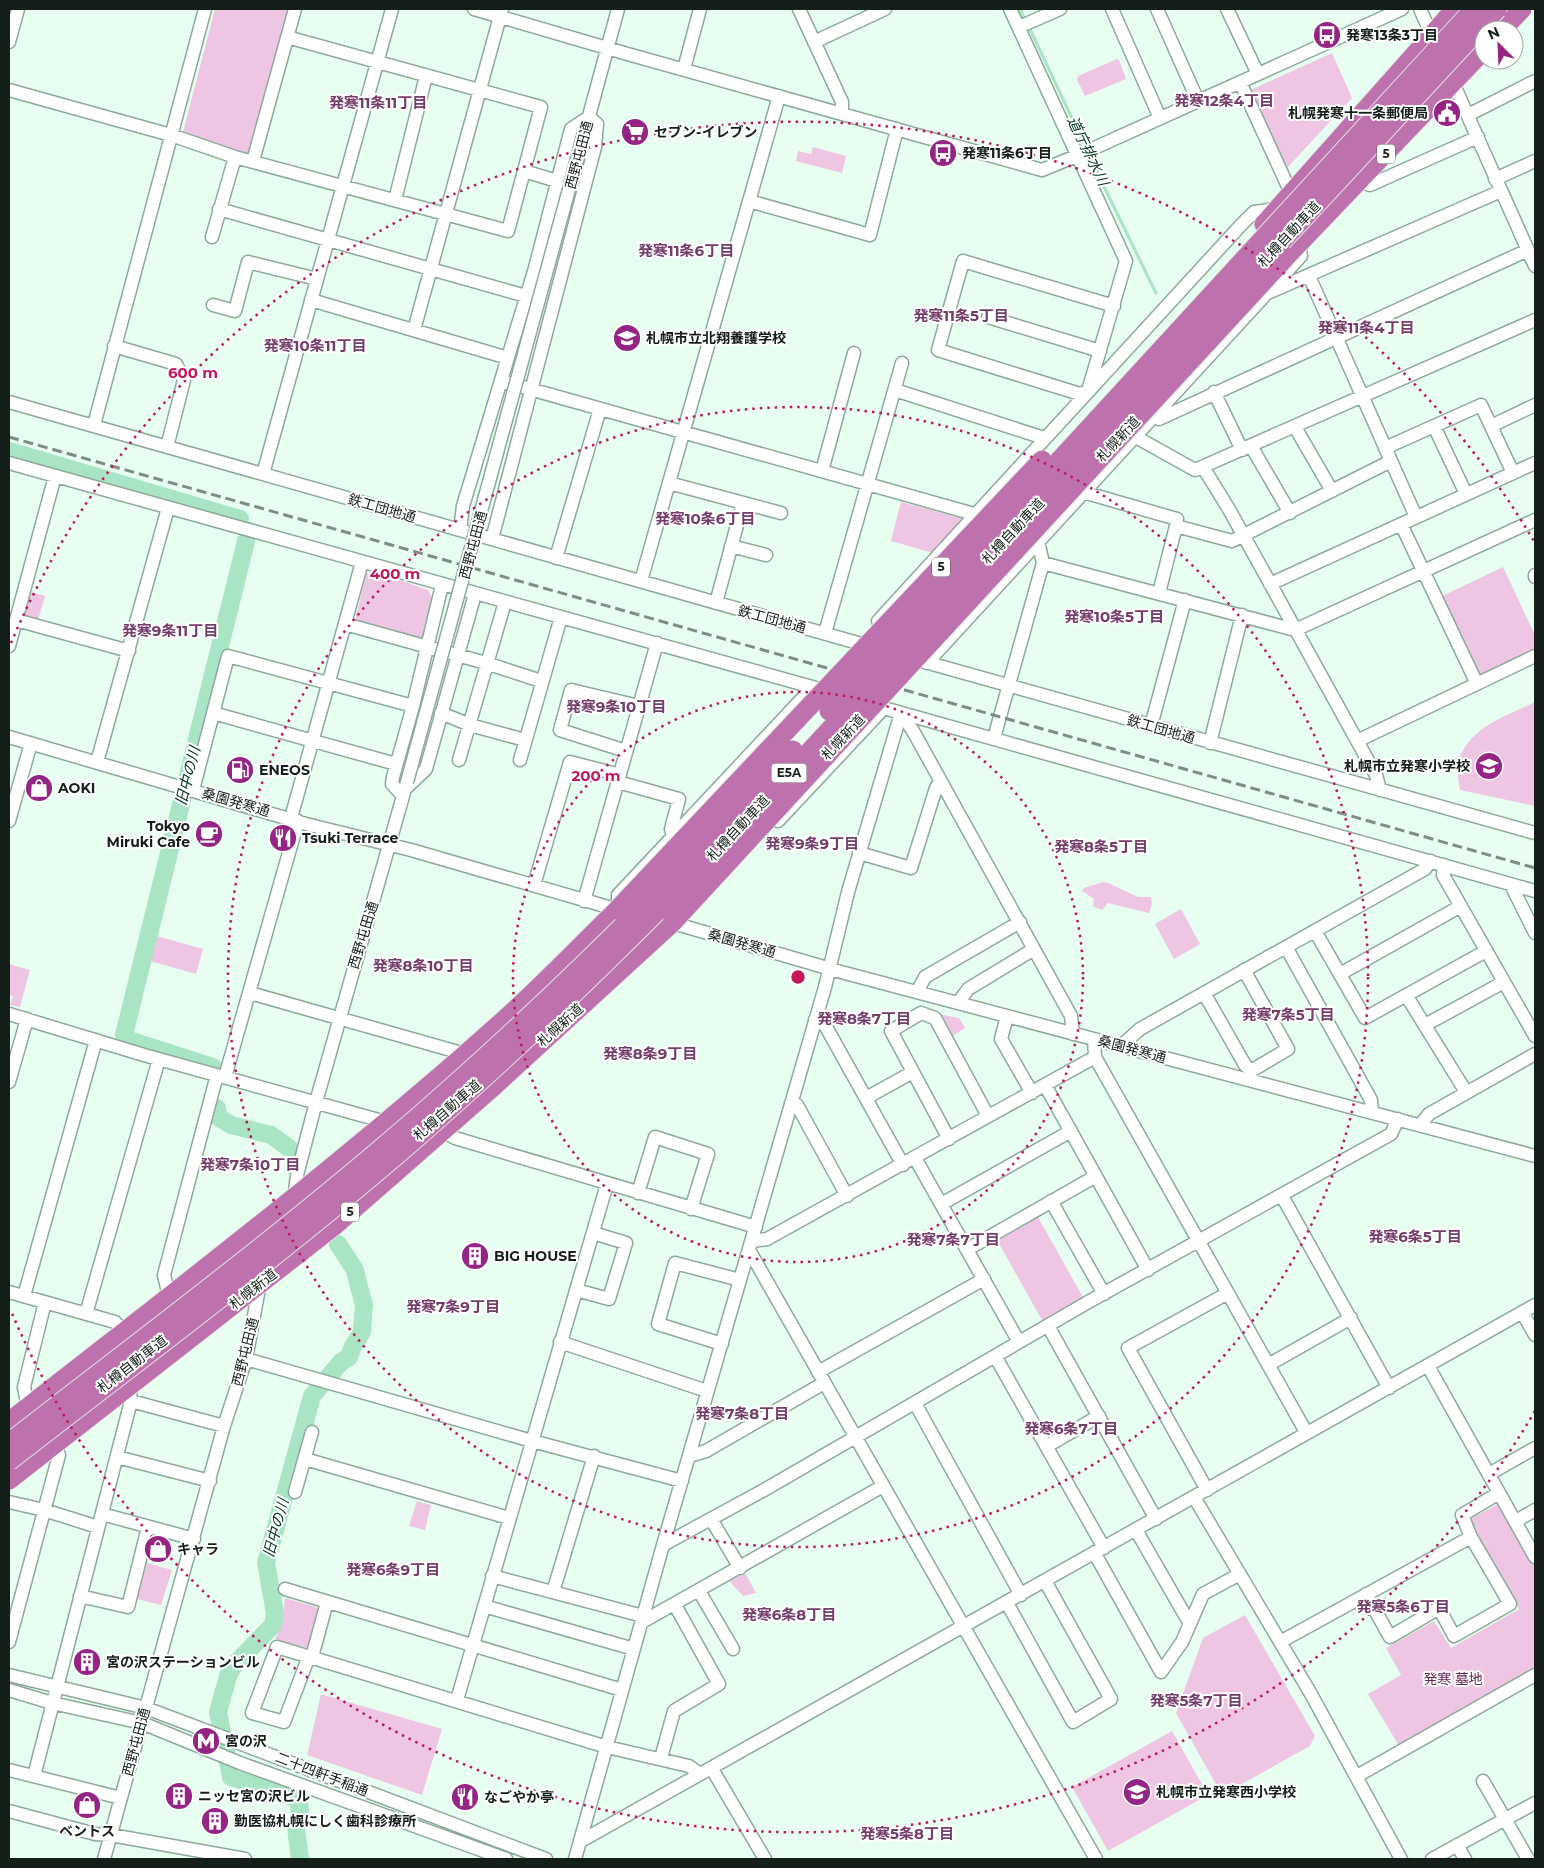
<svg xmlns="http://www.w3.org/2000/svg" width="1544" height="1868" viewBox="0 0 1544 1868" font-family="Montserrat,'Noto Sans JP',sans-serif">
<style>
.green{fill:#eec6e4}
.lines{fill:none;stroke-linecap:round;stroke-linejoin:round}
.stream{stroke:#a9e5c4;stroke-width:3}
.river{stroke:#a9e5c4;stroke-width:18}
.minor-casing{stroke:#8ea99a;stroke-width:15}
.highway-casing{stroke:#e3e4e3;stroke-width:21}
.minor{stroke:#fff;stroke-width:12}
.highway{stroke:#bd71ad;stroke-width:19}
.rail{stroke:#7e8e85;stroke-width:3;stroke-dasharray:10 5;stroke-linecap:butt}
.minor-bridge-casing{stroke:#8ea99a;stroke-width:15;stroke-linecap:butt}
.highway-bridge-casing{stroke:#e3e4e3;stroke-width:21;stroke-linecap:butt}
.minor-bridge{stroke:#fff;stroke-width:12}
.highway-bridge{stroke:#bd71ad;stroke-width:19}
.ring{fill:none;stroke:#c2185b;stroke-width:2.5;stroke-dasharray:2.5 5}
.labels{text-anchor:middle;stroke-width:4;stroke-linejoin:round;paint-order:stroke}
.shield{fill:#fff;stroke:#5a625e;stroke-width:1}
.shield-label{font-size:12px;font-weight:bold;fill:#141f19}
.poi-label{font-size:14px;font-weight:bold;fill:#141f19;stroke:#fff;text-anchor:start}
.street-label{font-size:14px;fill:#141f19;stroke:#fff}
.park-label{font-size:14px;fill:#622757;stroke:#fff}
.neighbourhood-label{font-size:15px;font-weight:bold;fill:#743c69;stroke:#fff}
.water-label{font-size:15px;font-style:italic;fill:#00331f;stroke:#fff}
.centre{fill:#c2185b;stroke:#fff;stroke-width:2.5}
.ring-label{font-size:15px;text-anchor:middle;font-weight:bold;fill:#c2185b;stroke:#fff;stroke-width:4;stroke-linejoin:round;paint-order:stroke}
</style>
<rect width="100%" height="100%" fill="#e8fef1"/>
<path class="green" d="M215 9H291L252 151 247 153 185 136 183 132Z
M1332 53 1352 98 1286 169 1251 95 1253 89Z
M1117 59 1119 60 1126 79 1085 96 1077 80 1078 76Z
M813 147 846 156 842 173 796 161 798 151 811 154Z
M901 502 964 519 933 553 891 541Z
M1503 567 1535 635V650L1479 677 1440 597Z
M373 571 428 590 432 598 423 639 420 640 355 621 366 574Z
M30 592 45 596 38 620 26 617 24 614Z
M1535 702V806L1460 790C1459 782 1456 771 1458 763 1468 727 1505 717 1535 702Z
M1103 882 1108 883 1138 897H1151L1152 904 1149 913 1108 903 1102 910 1093 906 1094 899 1082 891 1084 888Z
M1181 909 1200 944 1174 959 1155 924Z
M153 935 203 949 196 974 146 960Z
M9 964 30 970 20 1007 10 1005 13 996 9 995Z
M938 1014 959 1018 965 1028 951 1037Z
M1038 1217 1084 1299 1043 1322 997 1240Z
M417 1501 431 1505 425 1530 409 1526Z
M1500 1503 1535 1565V1669L1399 1746 1368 1694 1401 1675 1386 1648 1434 1621 1451 1648 1519 1609 1468 1520Z
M147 1563 172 1570 161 1605 137 1599Z
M745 1573 756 1593 743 1596 729 1581Z
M285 1598 316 1607 319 1611 308 1648 275 1639 282 1625Z
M1245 1615 1315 1736 1310 1746 1222 1795 1176 1713 1203 1638Z
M321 1694 442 1729 422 1795 307 1755Z
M1172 1731 1208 1795 1108 1851 1072 1787Z"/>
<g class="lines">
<path class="stream" d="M1020 9 1026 22
M1029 27 1086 148
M1088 154 1156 293"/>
<path class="river" d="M9 451 240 519
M213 1067 129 1040 124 1035 246 541
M217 1108 218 1117 231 1125 271 1135 289 1148
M300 1859 296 1828 300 1811 299 1802C289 1791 248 1784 231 1777L218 1712 225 1687 229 1673 236 1663 273 1625 275 1613 266 1563 312 1396 341 1362 349 1357 353 1346 362 1332 364 1305 359 1287 355 1270 338 1244"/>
<defs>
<path id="minor" d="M474 9 624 53 1042 170 1081 154 1402 9
M799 9 842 102V114
M1010 9 1126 261 1088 391 1080 394 938 350 963 261 1114 306
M1112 9 1160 118
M1157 9 1198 101
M1227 9 1258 74
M1420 9 1434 40
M1019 27 1060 9
M9 42 18 9
M814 42 885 9
M684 69 700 9
M1450 76 1535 266
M1240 82 1291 193
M9 90 171 135 235 157 508 231 541 107 287 37
M1468 115 1535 81
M583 138 618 9
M253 161 295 9
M524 171 557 181
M1495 179 1535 161
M1359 181 1370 185 1478 137
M395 200 426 76
M749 201 870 235 897 129
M219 209 526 296
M212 237 235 157
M1309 276 1416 517
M1270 292 1501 191
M311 300 508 358
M213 305 235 311 248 262 317 279
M988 317 1100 351
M414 330 502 9
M114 346 176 364 184 380 167 447
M505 382 974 514
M895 390 1044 438
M1214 392 1242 450
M9 402 872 647
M1154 416 1159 419 1528 250
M94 425 205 9
M1434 426 1466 494
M1491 426 1535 405
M1295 427 1332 491
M1134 436 1195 470 1535 320
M1251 446 1290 513
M1385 448 1481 405 1513 473
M9 463 830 692
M1203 467 1230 511 1376 775 1380 790
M822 471 854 353
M263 474 392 9
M669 483 781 513
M1083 492 1177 519 1176 526 1232 541 1391 461
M1401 524 1477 684
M460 530 463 506 535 268 571 129 589 117 597 124 595 147 492 539
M731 546 766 555
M556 558 600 409
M1043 563 1295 630 1535 520
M1535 575V577
M641 581 779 96
M1270 584 1535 463
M1159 593 1176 526
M716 603 743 503
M16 620 129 651
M878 621 1241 225 1254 212 1277 209
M345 624 486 663 541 681
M825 633 902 363
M9 646 55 476
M911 658 1535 833
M927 663 1301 256 1299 244
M866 703 1535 891
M213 713 396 764
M441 713 470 725 525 740
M901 713 913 731 1071 1016 1073 1034
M1151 726 1185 600
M9 737 306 824 411 850 622 911
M994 738 1043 563 1038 541
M1357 741 1535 656
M1210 743 1242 615
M626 751 560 730 571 690 639 706
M459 760 505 602
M520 760 561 617
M97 762 168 508
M618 782 679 799 671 829 673 836
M405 789 426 769 475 594
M193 790 228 656 413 706
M403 796 392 784 393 777 413 706 442 585
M291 818 362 562
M9 821 31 743
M778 821 884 708
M859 853 911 868 936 788 940 782
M1444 865 1443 875 1535 1036
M534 885 570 762 620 775
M1511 885 1535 933
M618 900V895L813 687
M584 901 657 643
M666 921 841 972 1535 1156
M1315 931 1365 1018 1486 951
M1286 947 1371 1100 1372 1112
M1244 970 1288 1049 1251 1071 1250 1080
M1340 974 1461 906
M917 992 925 977 1020 922
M250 993 465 1054
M1204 993 1245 1065 1251 1071
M1406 995 1466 1092
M958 1003 968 989 1034 949
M9 1014 144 1055 386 1122
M1007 1016 1001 1039 1032 1093
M815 1020 825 1025 903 1165
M1425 1025 1504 982
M1094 1039 1095 1057 1306 1432
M1121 1046 1140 1029 1425 869 1431 861
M225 1077 298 821
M9 1082 27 1019
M1045 1085 1148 1270
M866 1098 913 1072
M791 1103 797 1105 847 1196
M1420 1125 1429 1114 1535 1054
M442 1131 455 1138 756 1227
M949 1139 891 1031 921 1013 935 1018 988 1116
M915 1158 1019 1342
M638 1193 655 1137 708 1154 691 1209
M1282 1196 1389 1388
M294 1200 297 1175 316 1102 407 782
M1051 1201 1104 1294
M943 1203 1071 1131
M752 1241 767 1239 1095 1057
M968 1249 1096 1176
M749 1250 1096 1859
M576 1290 609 1299 626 1243 593 1233
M9 1292 115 1322 123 1332 124 1339
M24 1296 96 1040
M169 1296 164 1275 217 1075
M1522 1312 1535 1335
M86 1314 159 1059
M1048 1326 1156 1519
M560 1342 707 1391
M722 1344 658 1324 675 1263 740 1280
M995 1356 1104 1548
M246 1359 532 1441 682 1481
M1268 1365 1351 1318
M1428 1366 1535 1557
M818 1372 984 1279
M131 1401 224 1426
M915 1403 1021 1595
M28 1407 24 1387 45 1302
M1047 1446 1099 1416
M689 1456 706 1451 824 1383
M117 1457 210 1481
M305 1459 509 1518
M1489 1474 1535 1448
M1207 1490 1128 1348 1228 1293
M295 1492 312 1432
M1194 1497 1311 1694 1401 1859
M9 1502 44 1510 98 1527
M102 1514 194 1539
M711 1519 740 1568
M1516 1521 1535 1510
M1136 1530 1190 1624
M663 1545 764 1490 1090 1301 1391 1134 1398 1119
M1095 1554 1161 1672 1182 1642 1203 1594 1240 1574
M492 1576 643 1616
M285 1589 622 1690
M699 1591 733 1649
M553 1592 594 1456
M1366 1594 1390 1637 1439 1608 1454 1636 1510 1604 1471 1537
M80 1596 128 1607 148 1527
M1007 1603 1073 1722 1111 1699 1045 1581
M484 1606 634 1649
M642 1622 883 1486
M9 1642 59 1455 55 1443
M1280 1642 1471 1537 1462 1515 1499 1493
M309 1656 284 1722 252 1713 277 1647 607 1747 689 1766 700 1774
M312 1657 327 1602
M9 1675 146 1708 546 1859
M9 1690 52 1703 142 1723 240 1763 506 1859
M457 1700 607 1184
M661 1758 674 1711 719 1684 675 1605
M712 1769 765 1859
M9 1770 121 1798
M34 1776 131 1401 129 1381
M1357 1776 1535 1675
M1483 1781 1528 1859
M9 1811 95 1834 111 1835 245 1859
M581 1841 1535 1305
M1457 1845 1465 1859
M104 1859 224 1426 246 1359 260 1283
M575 1859 663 1545 825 987 848 892 901 713
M1432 1859 1535 1803"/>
<path id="highway" d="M1502 30 1522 9
M1264 224 1455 9
M1286 257 1484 50
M9 1422C177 1290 347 1161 505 1019 544 984 580 946 617 910
M9 1480 334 1226 494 1086 672 923"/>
</defs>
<use href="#minor" class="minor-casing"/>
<use href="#highway" class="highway-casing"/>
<use href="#minor" class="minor"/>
<use href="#highway" class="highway"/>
<path class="rail" d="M9 437 1535 868"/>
<defs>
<path id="minor-bridge" d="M407 782 583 138"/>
<path id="highway-bridge" d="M829 711 1474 9
M617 910 1042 460
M672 923 1286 257
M9 1443C136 1344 266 1247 389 1142 532 1020 665 888 793 750
M9 1461C140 1359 274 1260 400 1152 517 1051 628 943 735 832L1497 9"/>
</defs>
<use href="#minor-bridge" class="minor-bridge-casing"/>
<use href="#highway-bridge" class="highway-bridge-casing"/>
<use href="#minor-bridge" class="minor-bridge"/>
<use href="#highway-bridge" class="highway-bridge"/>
</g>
<g class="ring">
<circle cx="798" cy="977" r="285"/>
<circle cx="798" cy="977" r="570"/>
<path d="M1535 1411A855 855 0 0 1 11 1311M11 643A855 855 0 0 1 1535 543"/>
</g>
<defs>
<symbol id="bus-disc" viewBox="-11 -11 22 22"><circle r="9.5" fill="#952584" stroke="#fff"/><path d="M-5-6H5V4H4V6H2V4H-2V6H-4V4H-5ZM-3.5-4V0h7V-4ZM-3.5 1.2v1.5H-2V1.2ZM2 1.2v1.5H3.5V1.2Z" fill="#fff"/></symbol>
<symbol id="civic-disc" viewBox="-11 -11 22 22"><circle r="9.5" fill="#952584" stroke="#fff"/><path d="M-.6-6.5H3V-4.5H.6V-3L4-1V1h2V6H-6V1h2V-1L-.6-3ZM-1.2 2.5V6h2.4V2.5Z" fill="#fff"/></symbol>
<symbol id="supermarket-disc" viewBox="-11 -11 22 22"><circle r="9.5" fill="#952584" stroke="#fff"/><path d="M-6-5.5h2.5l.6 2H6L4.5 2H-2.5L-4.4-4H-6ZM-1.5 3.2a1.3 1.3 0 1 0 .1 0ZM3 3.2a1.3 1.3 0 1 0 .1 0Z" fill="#fff"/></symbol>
<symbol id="school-disc" viewBox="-11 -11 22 22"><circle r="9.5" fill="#952584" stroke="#fff"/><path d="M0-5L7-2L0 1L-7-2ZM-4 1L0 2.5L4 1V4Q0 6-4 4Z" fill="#fff"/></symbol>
<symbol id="fuel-disc" viewBox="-11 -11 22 22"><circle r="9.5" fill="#952584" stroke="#fff"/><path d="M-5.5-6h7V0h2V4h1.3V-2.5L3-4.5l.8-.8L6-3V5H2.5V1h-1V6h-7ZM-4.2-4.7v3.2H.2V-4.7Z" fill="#fff"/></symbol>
<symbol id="shop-disc" viewBox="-11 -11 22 22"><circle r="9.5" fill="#952584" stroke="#fff"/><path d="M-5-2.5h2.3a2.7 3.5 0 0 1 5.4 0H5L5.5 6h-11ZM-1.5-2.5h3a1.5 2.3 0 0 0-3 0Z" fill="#fff"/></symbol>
<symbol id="cafe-disc" viewBox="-11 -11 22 22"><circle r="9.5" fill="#952584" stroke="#fff"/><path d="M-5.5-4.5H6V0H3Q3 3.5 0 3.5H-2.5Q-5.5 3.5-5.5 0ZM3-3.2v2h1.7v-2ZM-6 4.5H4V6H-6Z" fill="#fff"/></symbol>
<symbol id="restaurant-disc" viewBox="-11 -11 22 22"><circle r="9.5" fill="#952584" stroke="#fff"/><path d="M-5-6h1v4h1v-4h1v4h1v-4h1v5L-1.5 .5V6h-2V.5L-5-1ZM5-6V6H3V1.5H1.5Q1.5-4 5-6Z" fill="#fff"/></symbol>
<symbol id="building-disc" viewBox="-11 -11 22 22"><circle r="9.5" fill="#952584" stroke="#fff"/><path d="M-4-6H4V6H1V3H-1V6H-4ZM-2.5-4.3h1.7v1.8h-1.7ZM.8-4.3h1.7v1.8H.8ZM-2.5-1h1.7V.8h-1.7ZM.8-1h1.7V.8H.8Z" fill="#fff"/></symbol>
<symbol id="metro-disc" viewBox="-11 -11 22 22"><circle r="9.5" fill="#952584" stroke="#fff"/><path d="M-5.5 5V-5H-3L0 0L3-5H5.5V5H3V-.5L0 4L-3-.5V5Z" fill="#fff"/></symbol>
</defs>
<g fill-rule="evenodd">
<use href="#bus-disc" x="1311" y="19" width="32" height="32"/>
<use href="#civic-disc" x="1431" y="97" width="32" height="32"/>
<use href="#supermarket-disc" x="619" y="116" width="32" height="32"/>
<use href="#bus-disc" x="927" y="137" width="32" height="32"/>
<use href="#school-disc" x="611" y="322" width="32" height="32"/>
<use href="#school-disc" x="1473" y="750" width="32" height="32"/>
<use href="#fuel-disc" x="224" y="754" width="32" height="32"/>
<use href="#shop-disc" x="23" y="772" width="32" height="32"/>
<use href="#cafe-disc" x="193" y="818" width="32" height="32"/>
<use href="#restaurant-disc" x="267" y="822" width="32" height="32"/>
<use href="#building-disc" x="459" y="1240" width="32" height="32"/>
<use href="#shop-disc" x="142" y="1533" width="32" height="32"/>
<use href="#building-disc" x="71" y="1646" width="32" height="32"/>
<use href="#metro-disc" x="190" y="1725" width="32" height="32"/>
<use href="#school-disc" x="1121" y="1776" width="32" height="32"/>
<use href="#building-disc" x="163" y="1780" width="32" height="32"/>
<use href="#restaurant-disc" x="449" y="1781" width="32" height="32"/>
<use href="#shop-disc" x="71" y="1789" width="32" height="32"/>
<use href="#building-disc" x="199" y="1805" width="32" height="32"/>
</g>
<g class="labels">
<g class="shield">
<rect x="1377" y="144.5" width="18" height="19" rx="4"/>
<rect x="932" y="557.5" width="18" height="19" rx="4"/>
<rect x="771.5" y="763.5" width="35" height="19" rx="4"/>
<rect x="341" y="1202.5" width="18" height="19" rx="4"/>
</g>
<g class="shield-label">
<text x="1386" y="158">5</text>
<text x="941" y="571">5</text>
<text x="789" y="777">E5A</text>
<text x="350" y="1216">5</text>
</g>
<g class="poi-label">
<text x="1346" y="40">発寒13条3丁目</text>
<text x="1428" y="118" text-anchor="end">札幌発寒十一条郵便局</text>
<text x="654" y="137">セブン-イレブン</text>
<text x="962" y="158">発寒11条6丁目</text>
<text x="646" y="343">札幌市立北翔養護学校</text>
<text x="1470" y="771" text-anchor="end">札幌市立発寒小学校</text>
<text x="259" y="775">ENEOS</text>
<text x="58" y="793">AOKI</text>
<text x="190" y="831" text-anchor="end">Tokyo<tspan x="190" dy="16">Miruki Cafe</tspan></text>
<text x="302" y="843">Tsuki Terrace</text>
<text x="494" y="1261">BIG HOUSE</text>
<text x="177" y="1554">キャラ</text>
<text x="106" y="1667">宮の沢ステーションビル</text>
<text x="225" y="1746">宮の沢</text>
<text x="1156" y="1797">札幌市立発寒西小学校</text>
<text x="198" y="1801">ニッセ宮の沢ビル</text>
<text x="484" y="1802">なごやか亭</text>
<text x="234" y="1826">勤医協札幌にしく歯科診療所</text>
<text x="87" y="1836" text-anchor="middle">ベントス</text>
</g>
<g class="street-label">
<text transform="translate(579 155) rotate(-75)" y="5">西野屯田通</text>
<text transform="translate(1289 234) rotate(-47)" y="5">札樽自動車道</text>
<text transform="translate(1118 439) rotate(-47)" y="5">札幌新道</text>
<text transform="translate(382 508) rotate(16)" y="5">鉄工団地通</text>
<text transform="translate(1013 531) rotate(-47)" y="5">札樽自動車道</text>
<text transform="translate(473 545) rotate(-75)" y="5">西野屯田通</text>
<text transform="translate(772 619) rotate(15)" y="5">鉄工団地通</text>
<text transform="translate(1161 729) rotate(16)" y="5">鉄工団地通</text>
<text transform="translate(843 737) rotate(-47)" y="5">札幌新道</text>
<text transform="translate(236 802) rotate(16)" y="5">桑園発寒通</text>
<text transform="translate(738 828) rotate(-47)" y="5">札樽自動車道</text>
<text transform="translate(363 935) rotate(-73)" y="5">西野屯田通</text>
<text transform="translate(742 943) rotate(16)" y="5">桑園発寒通</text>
<text transform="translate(560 1025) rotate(-42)" y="5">札幌新道</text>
<text transform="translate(1132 1049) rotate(15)" y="5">桑園発寒通</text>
<text transform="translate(447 1110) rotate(-41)" y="5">札樽自動車道</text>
<text transform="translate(253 1289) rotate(-38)" y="5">札幌新道</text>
<text transform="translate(245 1352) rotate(-76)" y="5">西野屯田通</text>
<text transform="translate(132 1364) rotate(-38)" y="5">札樽自動車道</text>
<text transform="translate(136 1742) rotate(-75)" y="5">西野屯田通</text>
<text transform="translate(322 1774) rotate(21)" y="5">二十四軒手稲通</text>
</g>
<g class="park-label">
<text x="1453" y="1684">発寒 墓地</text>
</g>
<g class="neighbourhood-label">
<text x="1224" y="106">発寒12条4丁目</text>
<text x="378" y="108">発寒11条11丁目</text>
<text x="686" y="256">発寒11条6丁目</text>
<text x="961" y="321">発寒11条5丁目</text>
<text x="1366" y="333">発寒11条4丁目</text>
<text x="315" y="351">発寒10条11丁目</text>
<text x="705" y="524">発寒10条6丁目</text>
<text x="1114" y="622">発寒10条5丁目</text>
<text x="170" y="636">発寒9条11丁目</text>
<text x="616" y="712">発寒9条10丁目</text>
<text x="812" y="849">発寒9条9丁目</text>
<text x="1101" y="852">発寒8条5丁目</text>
<text x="423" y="971">発寒8条10丁目</text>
<text x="1288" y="1020">発寒7条5丁目</text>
<text x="864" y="1024">発寒8条7丁目</text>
<text x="650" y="1059">発寒8条9丁目</text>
<text x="250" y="1170">発寒7条10丁目</text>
<text x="1415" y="1242">発寒6条5丁目</text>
<text x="953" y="1245">発寒7条7丁目</text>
<text x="453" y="1312">発寒7条9丁目</text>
<text x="742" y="1419">発寒7条8丁目</text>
<text x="1071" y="1434">発寒6条7丁目</text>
<text x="393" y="1575">発寒6条9丁目</text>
<text x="1403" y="1612">発寒5条6丁目</text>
<text x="789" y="1620">発寒6条8丁目</text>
<text x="1196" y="1706">発寒5条7丁目</text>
<text x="907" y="1839">発寒5条8丁目</text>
</g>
<g class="water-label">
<text transform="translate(1088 151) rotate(64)" y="5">道庁排水川</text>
<text transform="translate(188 776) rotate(-76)" y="5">旧中の川</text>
<text transform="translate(276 1528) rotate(-75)" y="5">旧中の川</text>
</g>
</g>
<circle cx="798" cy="977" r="8" class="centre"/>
<g class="ring-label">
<text x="193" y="378">600 m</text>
<text x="395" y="579">400 m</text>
<text x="596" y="781">200 m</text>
</g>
<rect width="1544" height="1868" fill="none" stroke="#141f19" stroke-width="20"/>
<g transform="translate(1499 45) rotate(336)"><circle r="24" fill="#ffffff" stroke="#a1a5a3"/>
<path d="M0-4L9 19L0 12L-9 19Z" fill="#952584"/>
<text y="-8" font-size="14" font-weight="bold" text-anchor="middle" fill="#141f19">N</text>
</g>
</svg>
